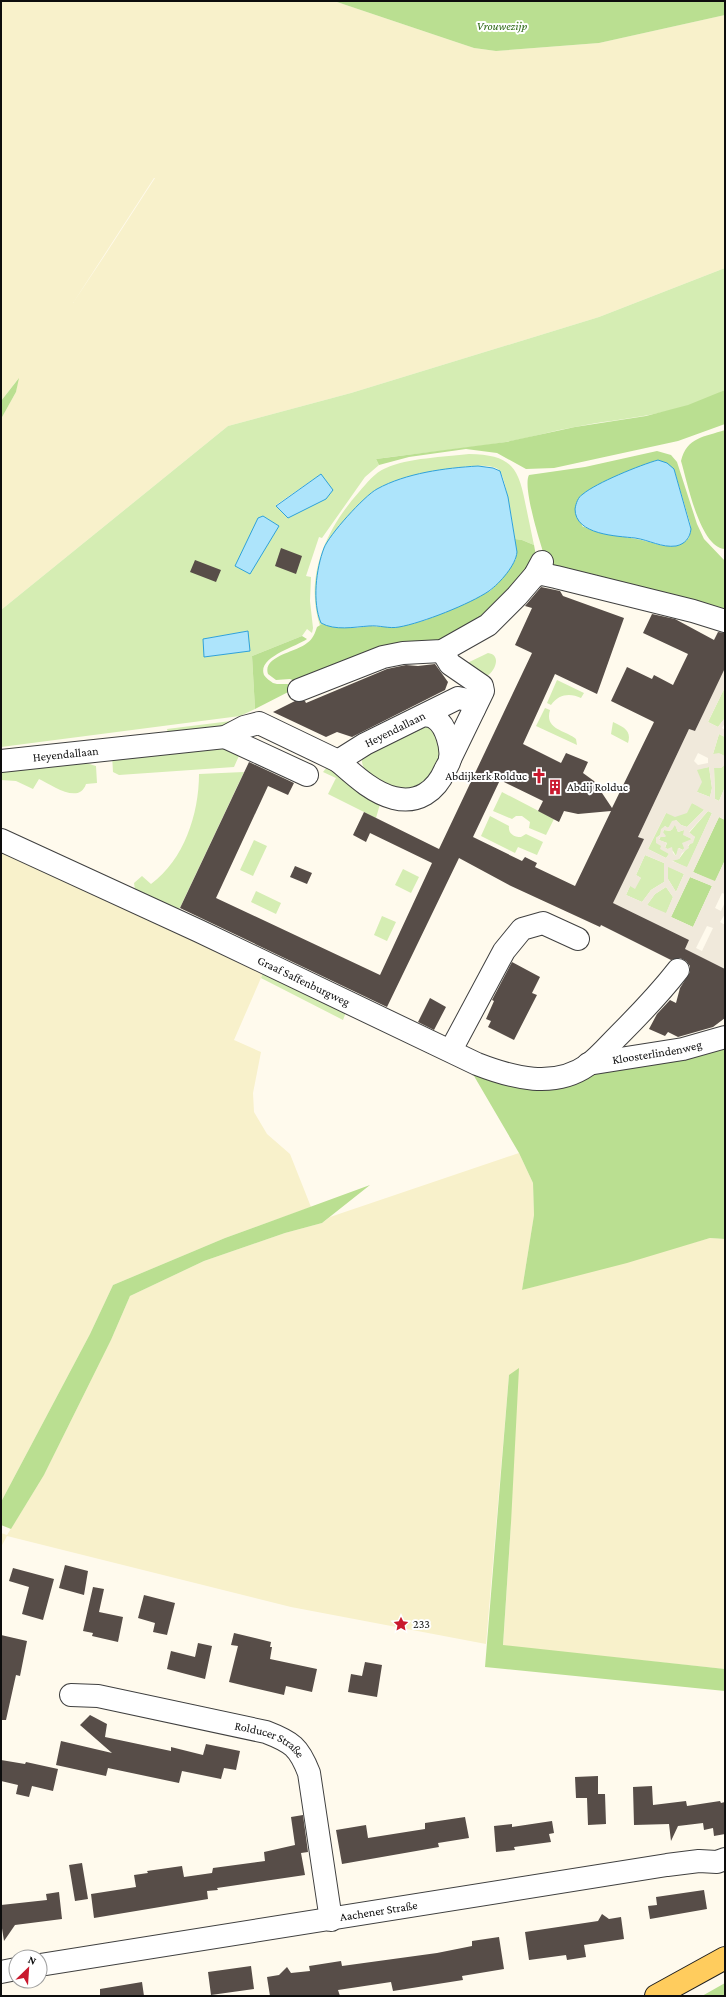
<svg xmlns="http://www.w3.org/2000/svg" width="726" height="1997" viewBox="0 0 726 1997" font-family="'Crimson Pro',serif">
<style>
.farmland{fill:#f8f1cb;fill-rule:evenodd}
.green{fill:#d5edb3;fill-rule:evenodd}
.forest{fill:#badf91;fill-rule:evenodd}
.plaza{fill:#f0e9db;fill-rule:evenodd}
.water{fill:#ade4fb;stroke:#2ea1d9}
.building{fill:#574d48;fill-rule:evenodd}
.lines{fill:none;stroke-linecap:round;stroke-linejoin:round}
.minor-casing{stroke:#404040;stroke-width:24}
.major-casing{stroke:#1e1e1e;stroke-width:24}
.minor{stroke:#fff;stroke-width:22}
.major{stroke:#ffcc5d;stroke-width:22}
.labels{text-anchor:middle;stroke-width:4;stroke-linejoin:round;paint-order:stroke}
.park-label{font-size:12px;font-style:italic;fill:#2f6a18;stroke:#fff}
.street-label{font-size:12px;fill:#0d0d0d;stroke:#fff}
.poi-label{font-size:12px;fill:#0d0d0d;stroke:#fff;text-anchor:start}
</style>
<rect width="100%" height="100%" fill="#fffaed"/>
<path class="farmland" d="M1 1H334L453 41 474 48 496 51 599 43 725 15V268L599 317 351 393 228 426 1 610V419L16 392 18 379 1 401ZM155 178 105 255 73 303 154 178Z
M1 848 264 971 234 1040 261 1052 253 1093 254 1112 267 1134 290 1154 311 1207 225 1238 113 1285 90 1334 1 1502Z
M519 1153 533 1183 534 1215 522 1290 710 1238 725 1239V1669L503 1646 511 1523 509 1375 486 1644 291 1607 7 1536 1 1547V1533L7 1535 44 1475 111 1340 130 1296 204 1261 285 1233 322 1223 330 1217Z"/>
<path class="green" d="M725 268V390C679 416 625 417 575 427 552 431 529 438 506 442 463 449 420 453 376 459L379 465 365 477 322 538 319 537 306 576 311 577 310 601 313 628 312 633 307 629 302 636 252 656 255 709 240 716 1 747V610L228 426 351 393 599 317ZM321 474 288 518 276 505ZM263 516 279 526 271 537ZM247 631 249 651 205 657 203 639Z
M469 454C509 455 518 465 525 502 528 516 531 531 534 545L522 540 515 539C513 528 506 474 498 469 489 463 463 467 453 468 428 472 399 477 377 489 365 495 328 538 323 550 317 568 312 608 322 624L320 626C304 577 326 529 359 492 367 483 374 473 386 468 407 458 445 457 469 454Z
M488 653C502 655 495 671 487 676L461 666Z
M557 680 584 693 581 698C570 693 559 694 551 705L547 703Z
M725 687V718L718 727 708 722Z
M545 708 550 710C544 730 566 730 576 739L577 745 536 726Z
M239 720 230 731 169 737 167 729Z
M613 722C623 727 632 730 628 743L611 734Z
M430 723 442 751C439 758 437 771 431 776 423 785 413 789 401 790 386 790 356 773 363 755Z
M719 734 725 737 724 757 721 754H713Z
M230 743 242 749 234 767 119 775 113 772 112 755Z
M86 763 96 766 97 783 86 784C79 805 52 785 39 779L33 789 16 781 1 780V765Z
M724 764 725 787 719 801 715 799 714 767 721 768Z
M327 767 380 804 376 818 328 794 336 778 323 772Z
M709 767 712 788 710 797 697 792V769Z
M244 772 177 914 135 890 134 883 142 876 151 884C184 860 199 814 199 774Z
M502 792 554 819 546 835 529 828 530 822 522 816H516L512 819 493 811Z
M692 803 705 809 687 827 681 825 676 820 668 828 665 826 660 835 656 838 669 854 666 858 648 849 666 813Z
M708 811 712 813 687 868 671 860 679 859 695 837 689 833Z
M490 816 509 826C508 833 513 837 521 837L526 834 543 842 537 855 518 847 515 853 481 836Z
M675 824 678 832 684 830 686 836 692 839 683 850 679 848 676 856 673 851 665 848 667 843 659 840 664 830 671 831 670 830Z
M254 840 267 846 253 876 240 870Z
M645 855 664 863V882L651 890 642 902 626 895 630 886 641 878 636 875Z
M668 866 684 874 676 892 668 879Z
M403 869 419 877 411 893 395 885Z
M666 887 673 897 666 914 647 905 655 894Z
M256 891 281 903 276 914 251 902Z
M382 916 396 922 387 941 374 935Z
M264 971 348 1007 343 1020 261 978Z"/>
<path class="forest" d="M334 1H725V15L599 43 496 51 474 48 453 41Z
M19 378 16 392 1 419V401Z
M725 390V424L678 441 554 468 526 469 497 453 466 449 409 457 379 465 376 459 506 442 575 427 646 416 688 405Z
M725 430V549C700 548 687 481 681 461 687 437 704 437 725 430Z
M657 451 671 455 677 462 697 524 704 539 725 561V609L547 564C542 549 522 487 529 475L585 467ZM652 462 674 469 690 523 691 529 689 538C685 541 681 545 676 546 662 548 650 541 636 539 618 535 600 535 582 526L587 491Z
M515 539 522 540 534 545 537 561 487 615 434 643 298 682 290 679 276 680 268 674C262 656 297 652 307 643 313 639 315 633 317 627L322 624 336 627 354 628 371 626 382 627 412 624 426 620 490 591 499 582 516 559Z
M302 636 307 639C296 647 257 657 264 675 266 678 270 681 273 683 282 686 289 681 296 688L255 709 252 656Z
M719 817 725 820V860L715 882 693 872Z
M690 877 712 886 693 927 671 917Z
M725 1041V1239L710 1238 627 1263 522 1290 534 1215 533 1183 519 1153 467 1064 546 1083Z
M370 1185 322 1223 285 1233 204 1261 130 1296 111 1340 44 1475 11 1529 1 1525V1502L90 1334 113 1285 225 1238Z
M519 1368 511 1523 503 1645 725 1669V1691L485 1667 509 1375Z
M725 1983V1996H702Z"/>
<path class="plaza" d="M725 666V687L708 722 718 727 725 718V723L722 728 725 730V737L719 734 713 754 719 753 725 756V765L721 768H714L715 799 719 801 725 787V820L719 817 693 872 715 881 725 860V894L722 893 715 908 721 911 725 902V914L720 922 725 925V971L724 968 704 959 684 951 689 940 613 903 643 839 638 837 689 729 695 731ZM698 753 708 758V763L698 765 694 761ZM709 767 712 788 710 797 697 792 702 782 697 770ZM692 803 704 810 687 827 681 825 676 820 672 821 668 828 665 826 661 829 660 835 656 838V843L661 846 660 849 669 854 666 858 648 849 666 813 675 817 687 813ZM708 811 712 813 687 867 672 861 679 859 682 853 689 848 688 845 693 843 695 837 689 832ZM675 825 678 832 684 830 683 835 692 839 682 843 684 848 683 850 678 848 676 856 673 853 672 847 667 849 665 847 667 843 659 840 660 837H665L666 836 663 832 664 830 671 831 670 830H672ZM645 855 664 863V882L651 890 642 902 626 895 630 886 635 889 641 878 636 875ZM668 867 684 874 676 892 668 879ZM690 877 712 886 693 927 671 917ZM666 887 673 897 666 913 647 905 655 894ZM707 926 713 928 702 951 696 948Z"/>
<path class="water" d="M658 460 667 463 674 469 691 529C690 538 685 544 676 546 662 548 649 540 635 538 617 536 575 535 575 509 576 503 578 497 583 494 596 483 640 465 658 460Z
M478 466 493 468 500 471 508 497 517 552C516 565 500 583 489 591 470 604 422 623 399 627 389 629 379 625 369 626 354 627 335 631 321 623 312 602 316 569 324 548 329 535 364 496 377 489 406 473 445 468 478 466Z
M321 474 333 490 326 499 288 518 276 506Z
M263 516 279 526 250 574 235 566 258 518Z
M248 631 250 651 204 657 203 639Z"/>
<path class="building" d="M281 548 302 556 296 574 275 566Z
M195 560 221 570 216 582 190 572Z
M541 587 560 591 563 596 624 618 597 694 555 674 523 744 561 763 566 753 588 762 583 773 594 781 612 808 654 722 611 701 627 667 652 679 654 675 673 685 688 654 643 633 652 614 675 619 714 640 718 632 725 633V668L695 731 689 729 638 837 644 839 613 903 689 940 685 949 725 969V1018L713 1027 678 1037 668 1032 665 1036 649 1029 657 1014 670 1000 676 1003 680 988 690 972V966L686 961 680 958 671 960 601 925 600 927 511 886 459 858 387 1007 180 908 249 762 294 783 288 795 268 786 216 898 380 975 432 863 370 833 366 842 353 835 364 812 439 849 532 653 515 645 532 608 525 606ZM500 780 543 801 538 811 559 822 564 811 578 814 611 811 575 886 535 867 537 863 525 857 522 861 473 837Z
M435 664 448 682 445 690 352 737 337 732 326 737 273 712 295 701H305L306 703 387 669 406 665 418 666Z
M295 866 312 873 307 884 290 877Z
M512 962 540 977 532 993 537 995 514 1040 488 1027 491 1021 486 1019 494 1001 492 1000Z
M430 998 446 1007 434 1030 418 1022Z
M65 1565 88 1571 84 1595 59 1588Z
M13 1568 54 1579 43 1620 22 1614 29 1587 9 1581Z
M93 1587 104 1589 99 1612 123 1617 118 1642 92 1636 93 1633 83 1631Z
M144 1595 175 1603 167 1635 153 1632 155 1623 138 1618Z
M234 1633 271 1642 270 1647H272L270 1659 317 1669 312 1692 286 1686 284 1695 229 1682 238 1646 231 1645Z
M1 1635 27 1641 20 1676 16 1675 6 1720H1Z
M198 1643 212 1646 205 1679 167 1669 171 1651 195 1657Z
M365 1662 382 1665 377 1697 348 1692 351 1674 362 1676Z
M90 1715 107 1724 105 1737 171 1751V1747L203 1755 206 1744 240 1751 236 1770 224 1768 221 1779 182 1771 179 1783 108 1768 106 1776 56 1765 61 1741 112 1753 80 1725Z
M1 1760 25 1764 26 1762 58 1769 53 1791 32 1786 29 1797 16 1794 18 1785 1 1781Z
M598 1776V1794H605L606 1824 588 1825 587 1798H576L575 1777Z
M652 1786 653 1805 686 1801 687 1806 720 1801 721 1803 725 1802V1834L714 1836 713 1828 704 1830 703 1823 678 1826 671 1841 669 1824 634 1825 633 1787Z
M303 1815 308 1852 301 1853 305 1875 217 1888 218 1890 207 1891 208 1899 94 1918 91 1894 136 1887 134 1875 148 1873 147 1871 182 1866 184 1877 212 1873 213 1868 265 1861 264 1852 295 1845 291 1817Z
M465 1817 469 1838 438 1843 439 1847 342 1864 336 1830 366 1825 368 1838 425 1829V1823Z
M552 1821 554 1833 549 1834 551 1842 514 1847 515 1850 496 1852 494 1826 512 1824V1827Z
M82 1863 88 1899 75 1901 69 1865Z
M704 1890 707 1909 650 1919 648 1906 657 1905 656 1897Z
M59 1892 62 1919 15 1925 4 1941 1 1922V1905L47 1900 46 1894Z
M602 1914 609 1919 621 1917 624 1939 584 1945 586 1957 567 1960 566 1955 529 1960 525 1932 598 1921Z
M499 1937 504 1969 462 1976 463 1980 393 1991 391 1982 338 1990 340 1996H270L267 1977 279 1975 287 1967 291 1973 310 1971 309 1966 341 1961 342 1966 437 1953 472 1946V1941Z
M251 1966 254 1989 211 1995 208 1972Z
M142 1982 144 1996H100V1989Z"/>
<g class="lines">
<defs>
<g id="minor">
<path d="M535 575 542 574 556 577 693 611 725 621"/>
<path d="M442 651 450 664 482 686 483 691 450 759"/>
<path d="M299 690 383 657 403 653 442 651 488 625 517 596 535 575 542 562"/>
<path id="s1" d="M425 715C429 716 433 716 436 719 446 726 452 747 450 759 450 762 447 766 445 770 436 791 418 804 394 798 373 793 354 775 338 761L365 744 458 698 468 700 474 709"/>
<path d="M225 737 307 775"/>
<path id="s2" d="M1 761 225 737 244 727 259 723 338 761"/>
<path id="s3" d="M1 840 199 931 477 1064C513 1078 554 1089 588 1065 599 1057 609 1045 619 1035 640 1014 660 993 678 970"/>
<path d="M451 1050 504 951 522 929 543 923 578 939"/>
<path id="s4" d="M588 1064 683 1049 725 1037"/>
<path id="s5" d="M71 1695 98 1696 266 1732C292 1742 299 1747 309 1773L331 1920"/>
<path id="s6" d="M40 1965 667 1865 699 1861 717 1862 725 1859"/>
<path d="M1 1972 16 1969"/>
</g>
<path id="major" d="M656 1996 725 1958"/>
</defs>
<use href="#minor" class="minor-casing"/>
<use href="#major" class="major-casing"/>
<use href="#minor" class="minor"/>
<use href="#major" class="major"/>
</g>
<defs>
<symbol id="church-bare" viewBox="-9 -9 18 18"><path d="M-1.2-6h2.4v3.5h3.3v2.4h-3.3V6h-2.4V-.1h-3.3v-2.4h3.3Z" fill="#c9192e" stroke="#fff" stroke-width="2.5" paint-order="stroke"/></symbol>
<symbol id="building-bare" viewBox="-9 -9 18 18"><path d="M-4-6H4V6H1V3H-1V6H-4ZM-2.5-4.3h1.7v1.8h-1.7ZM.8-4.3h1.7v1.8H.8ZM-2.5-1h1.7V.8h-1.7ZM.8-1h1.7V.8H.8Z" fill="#c9192e" stroke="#fff" stroke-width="2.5" paint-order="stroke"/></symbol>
<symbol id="sight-bare" viewBox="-9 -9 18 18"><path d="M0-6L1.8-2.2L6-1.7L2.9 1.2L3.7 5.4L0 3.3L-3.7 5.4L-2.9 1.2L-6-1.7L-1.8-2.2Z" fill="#c9192e" stroke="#fff" stroke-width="2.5" paint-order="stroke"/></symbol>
</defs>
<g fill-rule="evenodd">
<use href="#church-bare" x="528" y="765" width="22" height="22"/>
<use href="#building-bare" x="544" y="776" width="22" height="22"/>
<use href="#sight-bare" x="390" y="1613" width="22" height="22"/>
</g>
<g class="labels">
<g class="park-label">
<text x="502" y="30">Vrouwezijp</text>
</g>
<g class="street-label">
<text dy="4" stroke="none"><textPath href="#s1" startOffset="265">Heyendallaan</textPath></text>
<text dy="4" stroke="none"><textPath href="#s2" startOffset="65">Heyendallaan</textPath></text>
<text dy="4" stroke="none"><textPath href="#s3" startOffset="334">Graaf Saffenburgweg</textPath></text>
<text dy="4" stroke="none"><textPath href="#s4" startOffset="70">Kloosterlindenweg</textPath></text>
<text dy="4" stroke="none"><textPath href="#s5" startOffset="205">Rolducer Straße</textPath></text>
<text dy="4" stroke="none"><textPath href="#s6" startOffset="343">Aachener Straße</textPath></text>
</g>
<g class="poi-label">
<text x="527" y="780" text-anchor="end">Abdijkerk Rolduc</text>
<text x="567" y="791">Abdij Rolduc</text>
<text x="413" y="1628">233</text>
</g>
</g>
<rect width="726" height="1997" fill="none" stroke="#0d0d0d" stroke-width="4"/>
<g transform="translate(28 1969) rotate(25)"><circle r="19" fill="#ffffff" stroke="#9e9e9e"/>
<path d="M0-3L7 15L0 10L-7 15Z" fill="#c9192e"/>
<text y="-6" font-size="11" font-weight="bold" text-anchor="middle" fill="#0d0d0d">N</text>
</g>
</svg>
